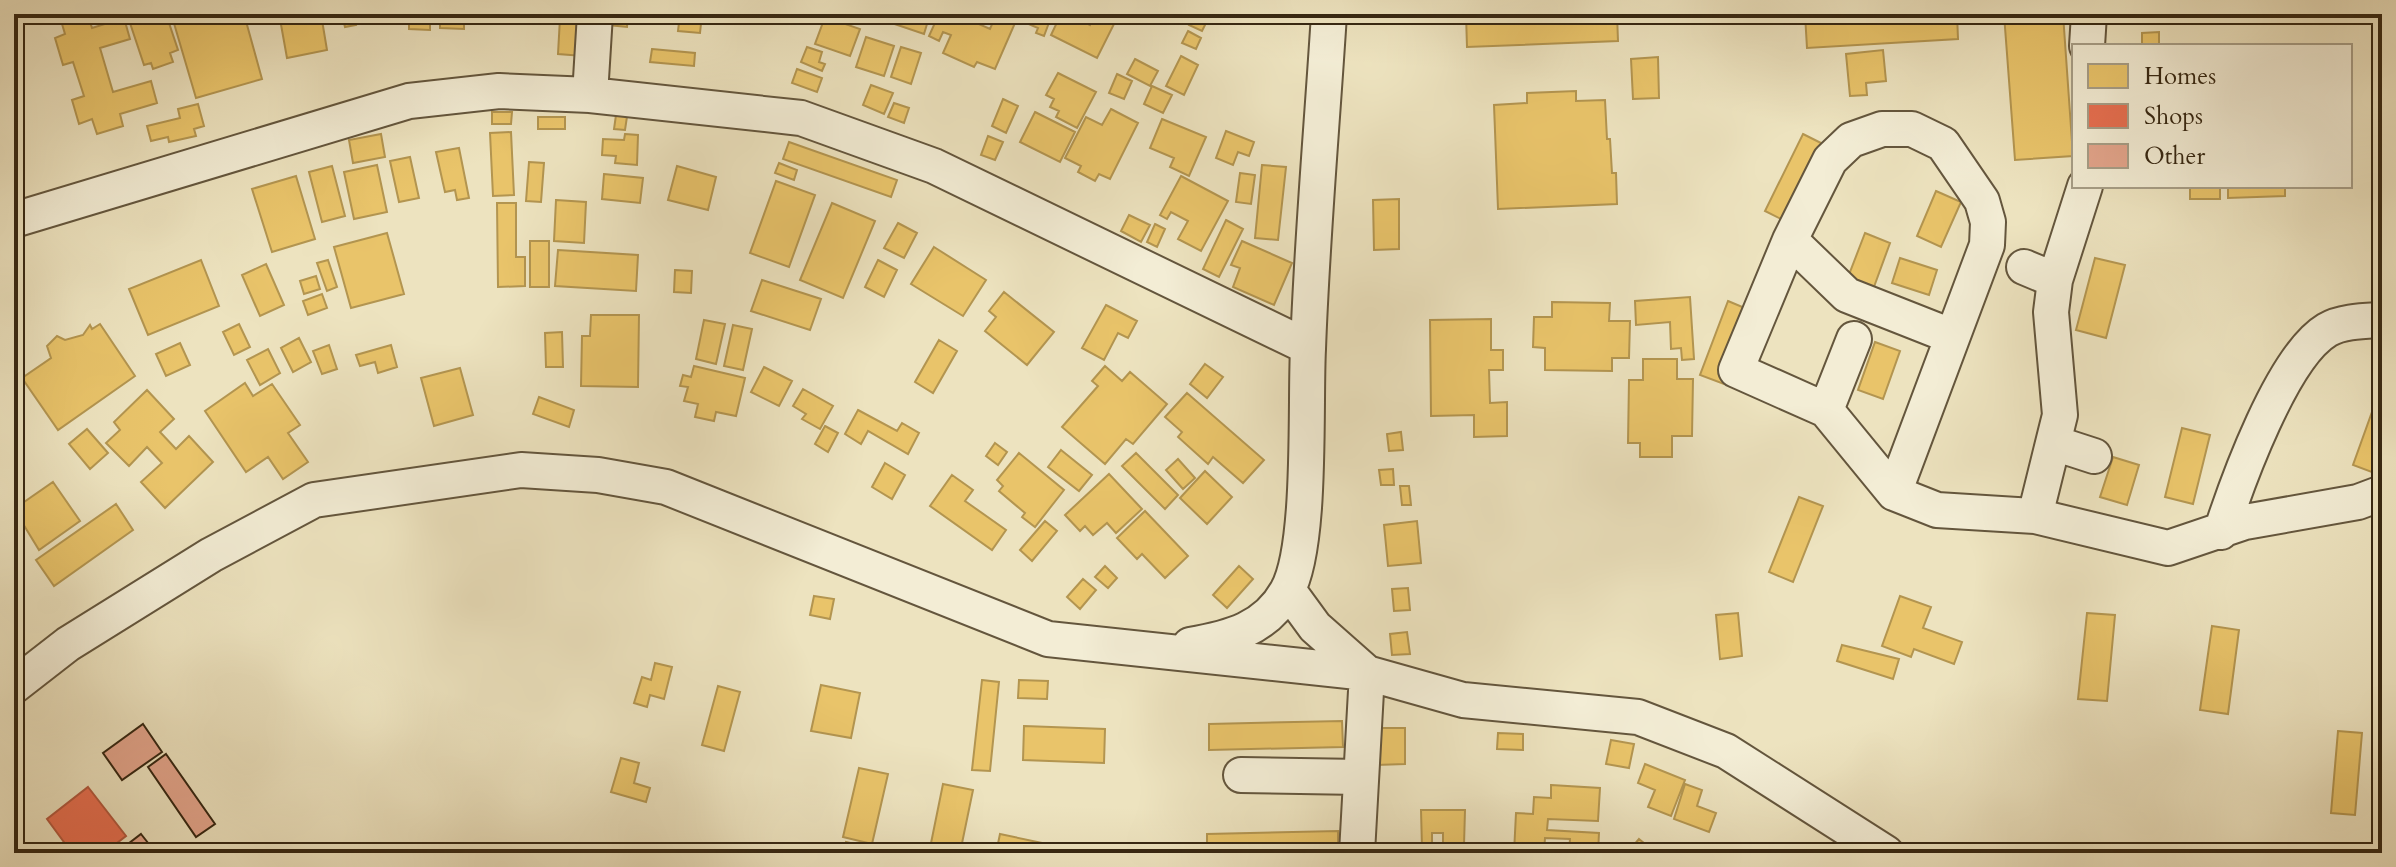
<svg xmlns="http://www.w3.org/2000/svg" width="2396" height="867" viewBox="0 0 2396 867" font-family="Cardo,serif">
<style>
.homes{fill:#e9c46a;stroke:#b39550;stroke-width:2}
.shops{fill:#e76f51;stroke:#b2593e;stroke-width:2}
.building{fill:#e3a58c;stroke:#362712;stroke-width:2}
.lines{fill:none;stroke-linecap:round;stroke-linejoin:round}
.minor-casing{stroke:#64563d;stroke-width:38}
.minor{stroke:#f3edd5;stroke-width:34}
</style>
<rect width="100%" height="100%" fill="#ede3bf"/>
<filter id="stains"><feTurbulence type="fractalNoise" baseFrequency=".0025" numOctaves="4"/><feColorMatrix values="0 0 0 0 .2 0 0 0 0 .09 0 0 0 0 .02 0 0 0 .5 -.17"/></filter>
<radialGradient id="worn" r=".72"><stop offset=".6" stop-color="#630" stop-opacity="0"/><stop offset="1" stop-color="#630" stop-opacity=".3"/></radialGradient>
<path class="homes" d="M127 14H166L178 50 170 53 173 62 153 69 151 63 144 65Z
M193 14H244L262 79 196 98 173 20Z
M307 14H321L327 50 287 58 280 19Z
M334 14H375V16L355 18 356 25 345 27 343 19 335 20Z
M480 14V18L464 17V29L440 28V16H430V30L409 29V15H393Z
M533 14H586L583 56 558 54 560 18Z
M609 14H628L627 27 608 25Z
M680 14H702L700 33 678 31Z
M875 14H930L924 34 874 17Z
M939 14H956L990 29 996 15 1015 23 995 69 977 62 974 67 943 53 951 35 943 32 939 41 929 36Z
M1028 14 1050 20 1044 36 1036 33 1038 28 1024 22Z
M1061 14H1081L1079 19 1090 25 1095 14H1119L1097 58 1051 35Z
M1194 14 1208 19 1202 31 1189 25Z
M1466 14H1617L1618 41 1467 47Z
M1805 14H1957L1958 39 1807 48Z
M2004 14H2063L2073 156 2015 160Z
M88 16 92 28 124 18 130 39 100 48 113 92 151 81 157 103 120 114 123 126 97 134 92 119 79 124 72 100 84 96 73 62 63 65 55 38 65 34 62 24Z
M825 17 860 29 850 56 815 44Z
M1188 31 1201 38 1196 49 1182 43Z
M2159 32V46H2142V33Z
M866 37 894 46 884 76 856 67Z
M807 47 822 52 819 62 825 64 822 71 801 62Z
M901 47 921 53 911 84 891 77Z
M652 49 695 53 694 66 650 62Z
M1883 50 1886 81 1866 83 1867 95 1850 96 1846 54Z
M1181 56 1198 65 1184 95 1166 86Z
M1658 57 1659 98 1633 99 1631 59Z
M1135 59 1158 71 1150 86 1127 74Z
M797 69 822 78 817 92 792 83Z
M1058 73 1096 92 1077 128 1056 117 1059 111 1050 107 1054 99 1046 95Z
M1117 74 1132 81 1124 99 1109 93Z
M871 85 893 93 884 114 863 105Z
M1152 86 1172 95 1163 113 1144 104Z
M1576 91V101L1605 100 1607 139H1610L1612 173H1616L1617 204 1498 209 1494 105 1527 103V93Z
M1003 99 1018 106 1006 133 992 126Z
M894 103 909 108 904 123 888 117Z
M198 104 204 126 194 129 196 136 169 142 168 137 151 141 147 126 180 118 178 109Z
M617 108 628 110 625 130 614 129Z
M1111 109 1138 123 1110 179 1099 174 1095 181 1078 172 1081 166 1065 158 1086 117 1102 125Z
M492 112H512L511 124H492Z
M1035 112 1075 132 1060 162 1020 142Z
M538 117H565V129H538Z
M1162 119 1206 137 1189 176 1170 167 1174 158 1150 148Z
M1226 131 1254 142 1249 156 1238 152 1233 165 1216 158Z
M511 132 514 195 493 196 490 133Z
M381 134 385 157 353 163 349 140Z
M625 134 638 135 637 165 615 163 616 156 602 155 603 139 624 140Z
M1803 134 1825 145 1787 222 1765 211Z
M988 136 1003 142 995 160 981 155Z
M789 142 897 180 891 197 783 159Z
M459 148 469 198 457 200 455 190 445 192 436 152Z
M410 157 419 198 399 202 390 161Z
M529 162 544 163 541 202 526 201Z
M779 163 797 170 794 180 775 173Z
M377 165 387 212 354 219 344 172Z
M1262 165 1286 167 1278 240 1255 238Z
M332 166 345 216 322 222 309 172Z
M677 166 716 177 708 210 668 200Z
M1240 173 1255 175 1251 204 1236 202Z
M604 174 643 178 640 203 602 199Z
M296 176 315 239 272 252 252 189Z
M1181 176 1228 201 1201 251 1178 239 1188 221 1171 212 1167 219 1160 215Z
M776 181 815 195 789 267 750 253Z
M2190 186H2220V199H2190Z
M2228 186H2285V196L2228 198Z
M1936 191 1961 202 1941 247 1917 236Z
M1399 199V249L1374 250 1373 200Z
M556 200 586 202 584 243 554 241Z
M497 203H516V257H525V286L498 287Z
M832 203 875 221 843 298 800 280Z
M1129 215 1150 225 1141 242 1121 231Z
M1226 220 1243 229 1219 277 1203 269Z
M898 223 917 233 904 258 884 248Z
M1155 224 1165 229 1157 247 1147 242Z
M387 233 404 294 351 308 334 247Z
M1865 233 1890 243 1871 295 1845 285Z
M530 241H549V287H530Z
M1242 241 1292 263 1274 305 1233 287 1240 268 1231 265Z
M934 247 986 280 963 316 911 284Z
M558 250 638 255 636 291 555 286Z
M1900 258 1937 270 1929 295 1892 283Z
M2095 258 2125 265 2106 338 2076 330Z
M201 260 219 306 148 335 129 289Z
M328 260 337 287 327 291 317 263Z
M878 260 897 270 884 297 865 287Z
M266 264 284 305 260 316 242 275Z
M675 270 692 271 691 293 674 292Z
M316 276 320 289 304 294 300 281Z
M762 280 821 299 810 330 751 311Z
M1004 292 1054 332 1027 365 985 331 996 317 989 311Z
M322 294 327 308 308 315 303 301Z
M1690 297 1694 359 1682 360 1681 348 1671 349 1670 322 1636 325 1635 301Z
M1728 301 1752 311 1724 384 1700 375Z
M1552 302 1610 303 1609 321H1630L1629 358H1612V371L1545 370V348L1533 347 1534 317H1552Z
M1106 305 1137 321 1128 338 1118 333 1104 360 1082 348Z
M591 315H639L638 387 581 386 582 336H590Z
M1491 319V350H1503V370H1489L1490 403 1507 402V436L1474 437V415L1431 416 1430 320Z
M704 320 725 324 716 364 696 359Z
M100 324 135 376 58 430 22 378 51 358 47 346 57 336 65 340 83 335 90 325 92 329Z
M239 324 250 347 234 355 223 332Z
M733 325 752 329 743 370 724 366Z
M562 332 563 367H546L545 333Z
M299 338 311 362 293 372 281 348Z
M939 340 957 351 933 393 915 382Z
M1875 342 1900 351 1883 399 1858 390Z
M180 343 190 365 166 376 156 354Z
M329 345 337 369 322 374 313 351Z
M391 345 397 367 378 373 375 362 360 366 356 355Z
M268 349 280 373 260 385 247 360Z
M1643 359H1677V379H1693L1692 436H1672V457H1640V443H1628L1629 380H1643Z
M1205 364 1223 377 1207 398 1190 384Z
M694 366 745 378 736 416 716 412 714 421 695 417 698 404 684 401 688 387 680 386 683 375 691 377Z
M1105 366 1122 381 1130 372 1167 404 1133 444 1126 439 1105 464 1062 427 1098 386 1092 381Z
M764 367 792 381 779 406 751 392Z
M460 368 473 415 434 426 421 378Z
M245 383 253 396 272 384 300 425 288 433 308 462 283 479 268 457 246 472 205 411Z
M2382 384V458L2377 474 2353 465Z
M803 389 833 406 820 429 802 419 806 414 793 406Z
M147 390 174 419 160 432 176 449 189 436 213 462 165 508 141 482 162 463 147 447 129 466 106 443 120 430 114 422Z
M1187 393 1264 460 1243 483 1213 457 1208 464 1178 437 1182 432 1165 417Z
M539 397 574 410 569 427 533 414Z
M858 410 897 431 902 423 919 433 908 454 868 431 861 444 845 434Z
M825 426 838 433 828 452 815 444Z
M2182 428 2210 435 2193 504 2165 497Z
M87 429 108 453 90 469 69 444Z
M1401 432 1403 450 1389 451 1387 434Z
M995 443 1007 452 998 465 986 456Z
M1061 450 1092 475 1079 491 1048 467Z
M1019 453 1064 490 1035 527 1022 517 1025 513 999 491 1003 486 997 480Z
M1136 453 1178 495 1165 509 1122 466Z
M2113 457 2139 465 2127 505 2100 497Z
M1178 459 1195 478 1183 489 1166 470Z
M885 463 905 475 892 499 872 487Z
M1393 469 1394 485H1381L1379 470Z
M1205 471 1232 497 1207 524 1180 498Z
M1109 474 1142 509 1116 533 1107 523 1093 535 1085 526 1080 531 1065 515Z
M952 475 973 490 965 501 1006 530 992 550 930 506Z
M53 482 80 521 39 550 14 509Z
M1400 486H1409L1411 505H1402Z
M1799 497 1823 506 1793 582 1769 572Z
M116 504 133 530 54 586 36 560Z
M1145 511 1188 556 1165 578 1142 554 1137 559 1117 538Z
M1045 521 1057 531 1032 561 1020 550Z
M1417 521 1421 563 1388 566 1384 525Z
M1105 566 1117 578 1108 588 1095 577Z
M1239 566 1253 579 1227 608 1213 595Z
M1083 579 1096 590 1080 609 1067 597Z
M1408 588 1410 610 1394 611 1392 589Z
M814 596 834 599 830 619 810 615Z
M1900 596 1931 607 1923 628 1962 642 1954 664 1914 649 1911 657 1882 646Z
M1738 613 1742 656 1720 659 1716 615Z
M2087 613 2115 615 2107 701 2078 699Z
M2212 626 2239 630 2228 714 2200 710Z
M1407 632 1410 654 1392 655 1390 634Z
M1842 645 1899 659 1893 679 1837 661Z
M655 663 672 667 664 699 650 695 647 707 634 703 642 677 651 680Z
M982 680 999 682 990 771 972 770Z
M1019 680 1048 681 1047 699 1018 698Z
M821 685 860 693 851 738 811 731Z
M718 686 740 692 724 751 702 745Z
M1342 721 1343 747 1209 750V724Z
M1024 726 1105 729 1104 763 1023 760Z
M1375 728H1405V764L1376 765Z
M2338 731 2362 733 2355 815 2331 813Z
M1498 733 1523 734V750L1497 749Z
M1611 740 1634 744 1629 768 1606 764Z
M621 758 639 763 634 783 650 788 646 802 611 792Z
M1645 764 1685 780 1671 816 1648 807 1655 790 1638 783Z
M859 768 888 774 872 844 843 837Z
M943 784 973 790 960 853H929Z
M1685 784 1702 790 1697 806 1716 813 1709 832 1674 819Z
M1551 785 1600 788 1598 821 1548 819 1547 830 1599 833 1598 853H1569L1570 839 1545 838 1544 853H1514L1516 813 1533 814 1534 797 1551 798Z
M1421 810H1465L1464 845 1443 846V833H1432V848H1422Z
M1338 831V852L1207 853V834Z
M1000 834 1047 844 1045 853H996Z
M1639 839 1655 852 1654 853H1627Z
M846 842 895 853H843Z"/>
<path class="shops" d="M88 787 126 836 104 853H72L47 819Z"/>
<path class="building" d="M143 724 162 752 122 780 103 753Z
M166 754 215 824 196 837 148 767Z
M141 834 152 848 145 853H128L124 847Z"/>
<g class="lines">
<defs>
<path id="minor" d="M2087 46 2089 14
M590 95 595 14
M14 220 409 101 499 91 590 95 801 118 934 166 1308 347
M1790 240 1847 295 1951 336
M2024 267 2055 280
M1826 410 1854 339
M2054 443 2094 456
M1894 493 1987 245 1988 222 1982 201 1943 144 1912 129H1882L1851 140 1830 160 1790 240 1736 370 1826 410 1894 493 1937 510 2035 516 2168 548 2245 522 2358 502 2382 493
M2035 516 2060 415 2051 312 2055 280 2085 186
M2221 532C2237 483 2282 357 2327 330 2342 321 2365 321 2382 320
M1288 590 1315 627 1367 673 1357 853
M1190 645C1230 638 1266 629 1287 591 1312 547 1305 405 1308 349 1312 237 1322 126 1329 14
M14 686 68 644 211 555 314 500 521 470 598 475 666 487 1048 639 1367 673 1463 700 1638 717 1726 751 1886 853
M1241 775 1360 777"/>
</defs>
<use href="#minor" class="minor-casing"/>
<use href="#minor" class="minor"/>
</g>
<rect width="2396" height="867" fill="none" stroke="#ede3bf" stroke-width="48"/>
<rect x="16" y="16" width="2364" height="835" fill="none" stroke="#362712" stroke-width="4"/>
<rect x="24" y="24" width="2348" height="819" fill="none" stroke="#362712" stroke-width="2"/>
<rect x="2072" y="44" width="280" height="144" fill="#f3edd5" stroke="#a79e87" stroke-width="2"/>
<rect x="2088" y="64" width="40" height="24" fill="#e9c46a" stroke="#a79e87" stroke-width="2"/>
<text x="2144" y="84" font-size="24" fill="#362712">Homes</text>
<rect x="2088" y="104" width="40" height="24" fill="#e76f51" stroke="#a79e87" stroke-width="2"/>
<text x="2144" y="124" font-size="24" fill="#362712">Shops</text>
<rect x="2088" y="144" width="40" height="24" fill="#e3a58c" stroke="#a79e87" stroke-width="2"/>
<text x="2144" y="164" font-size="24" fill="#362712">Other</text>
<rect width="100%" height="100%" filter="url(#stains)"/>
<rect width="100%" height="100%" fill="url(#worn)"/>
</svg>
